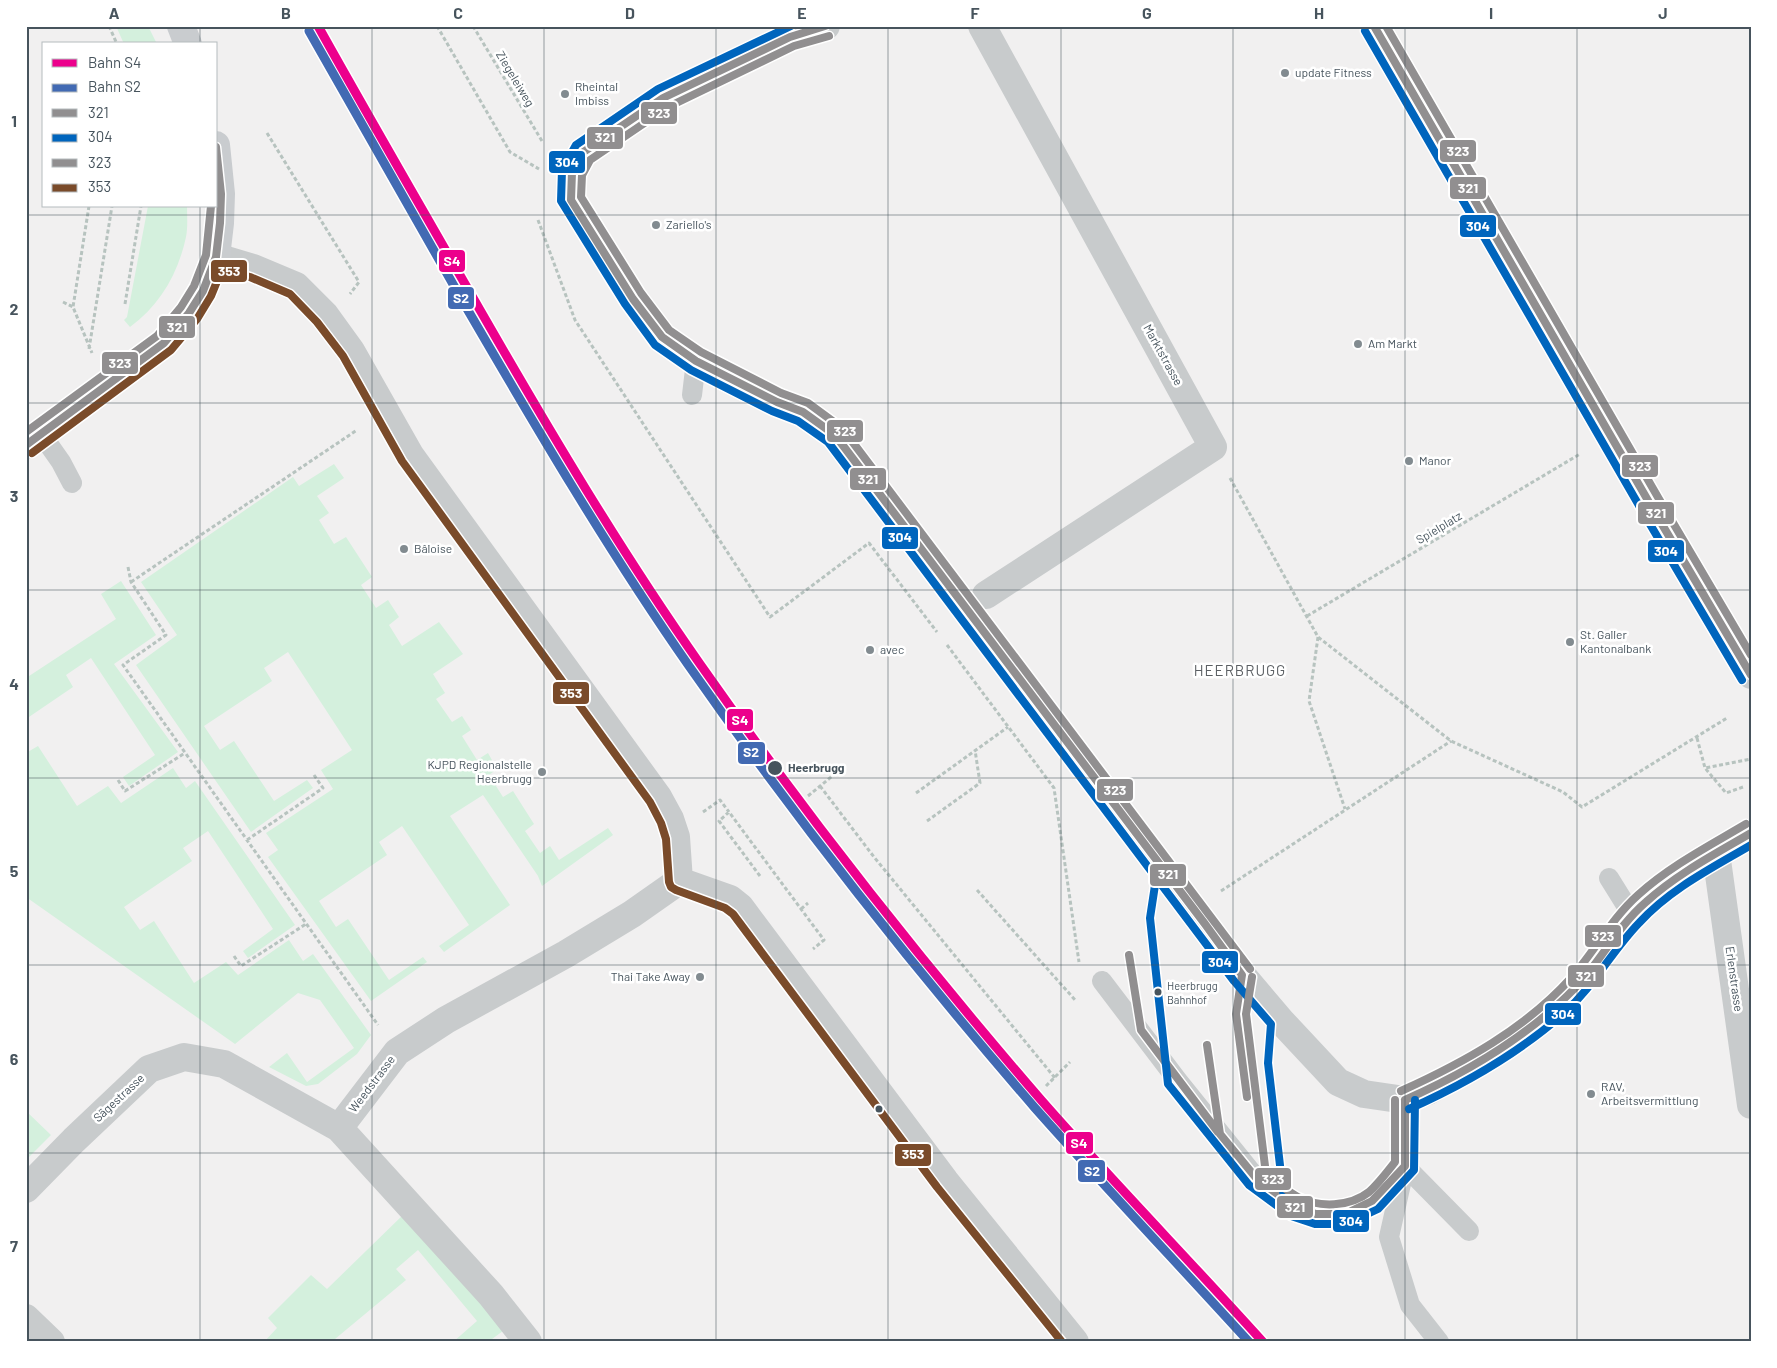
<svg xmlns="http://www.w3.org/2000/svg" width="1777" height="1368" viewBox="0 0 1777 1368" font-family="Barlow,sans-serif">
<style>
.green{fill:#d4f0dd}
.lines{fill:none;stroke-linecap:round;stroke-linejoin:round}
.path{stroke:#b7c3bf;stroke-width:3;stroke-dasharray:4 2.5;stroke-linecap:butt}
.service{stroke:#c8cbcc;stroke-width:20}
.pedestrian{stroke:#c8cbcc;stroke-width:28}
.minor{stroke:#c8cbcc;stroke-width:28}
.secondary{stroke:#c9cccf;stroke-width:28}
.primary{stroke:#c5c9cc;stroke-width:28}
.bus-1-casing{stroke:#fff;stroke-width:11}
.bus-2-casing{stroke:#fff;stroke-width:11}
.bus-3-casing{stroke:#fff;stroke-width:11}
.bus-4-casing{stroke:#fff;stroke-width:11}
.bus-1{stroke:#918f90;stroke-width:8}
.bus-2{stroke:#0065bd;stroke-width:8}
.bus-3{stroke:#918f90;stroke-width:8}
.bus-4{stroke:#7a4b2a;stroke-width:8}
.rail-1-casing{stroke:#fff;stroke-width:12}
.rail-2-casing{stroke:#fff;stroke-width:12}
.rail-1{stroke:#ec008c;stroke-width:9}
.rail-2{stroke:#426ab3;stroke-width:9}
.grid{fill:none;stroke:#47545d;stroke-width:1;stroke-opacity:0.55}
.poi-dot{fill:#828b90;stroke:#fff;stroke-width:2}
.stop-dot{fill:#47545d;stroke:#fff;stroke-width:2}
.labels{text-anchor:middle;stroke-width:5;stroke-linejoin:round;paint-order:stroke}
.bus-label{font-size:11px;fill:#47545d;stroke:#fff;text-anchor:start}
.poi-label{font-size:12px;fill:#47545d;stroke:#fff;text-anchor:start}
.street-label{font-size:12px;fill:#47545d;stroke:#fff}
.stop-label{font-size:12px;font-weight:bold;fill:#47545d;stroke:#fff;text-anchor:start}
.quarter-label{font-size:15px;letter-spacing:1px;fill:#5c6064;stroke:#fff}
.line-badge{stroke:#fff;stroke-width:2}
.badge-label{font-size:14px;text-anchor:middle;font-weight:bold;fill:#fff}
.neatline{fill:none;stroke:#47545d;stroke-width:2}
.grid-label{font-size:16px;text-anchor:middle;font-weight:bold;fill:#47545d}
</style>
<rect width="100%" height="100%" fill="#f1f0f0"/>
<path class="green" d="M116 26H148L157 44H124Z
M148 206H187C187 216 188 227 186 237 178 274 160 305 130 327L124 320 127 317Z
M334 464 344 478 317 496 329 513 319 520 334 544 346 537 372 577 361 585 376 608 388 600 399 617 389 625 402 646 439 622 463 654 433 674 445 693 436 699 452 722 462 716 471 730 462 736 477 760 488 753 497 769 489 775 503 797 513 791 534 824 525 831 540 853 550 846 559 860 608 828 613 835 542 886 538 876 483 795 450 816 510 905 444 952 439 946 469 925 402 826 379 842 387 855 319 901 336 927 348 919 389 980 423 957 427 962 371 1001 268 857 278 850 266 833 333 789 321 770 352 750 288 652 264 668 272 681 204 726 220 750 234 741 274 801 307 780 313 788 251 832 136 665 177 635 141 582 293 477 299 486Z
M121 581 156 635 114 664 178 752 129 786 123 777 155 755 91 658 66 675 73 687 26 719V678L116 619 101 594Z
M38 746 77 806 108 786 121 803 173 768 186 788 195 781 295 925 248 958 243 951 273 929 208 831 183 848 192 861 124 907 140 930 154 921 194 983 226 962 238 975 289 940 303 961 313 954 371 1035 357 1054 318 1084 306 1086 269 1067 287 1053 307 1082 354 1048 320 1000 298 993 235 1044 26 897V753Z
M26 1111 51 1135 26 1160Z
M405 1213 507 1328 488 1342 468 1339 462 1342H453L477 1321 418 1250 396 1269 406 1280 335 1339 336 1342H264L277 1328 268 1318 311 1275 327 1289Z"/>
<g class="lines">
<path class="path" d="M109 26 117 44
M437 26 510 152 539 169
M473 26 542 141
M267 133 359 282 350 294
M89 206 73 307 92 353
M538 220 575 320 770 617 869 543 937 632
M63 302 73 307
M125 304 141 206
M89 349 112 206
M1230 478 1318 637 1451 741 1563 792 1582 807 1727 718
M128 567 131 582 166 635 123 665 378 1025
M131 582 357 430
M1307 616 1580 454
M1318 637 1309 701 1345 809
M947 645 1054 788 1079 962
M1697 738 1705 768
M118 780 125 791 185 753
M820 786 874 857 1055 1078
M1743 787 1726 793 1705 768 1751 759
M916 793 1008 727
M808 796 836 773
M703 812 720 800 729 812
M927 821 980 783 975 750
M247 840 323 788 314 775
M760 876 719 821 729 812 824 940 813 949
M977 890 1076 1001
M1221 891 1451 741
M801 909 808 903
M234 956 241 966 306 924
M1046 1086 1070 1062"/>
<path class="service" d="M692 395 696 361
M42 435 61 462 72 483
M1609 878 1632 915
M1102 981 1178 1081 1257 1179 1295 1207 1316 1214H1345L1372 1201 1405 1166
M1405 1100V1166L1389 1237 1410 1305 1439 1342
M1405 1166 1469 1231"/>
<path class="pedestrian" d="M982 26 1213 447 986 595"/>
<path class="minor" d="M826 26 790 37 663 98 582 153 572 172 571 200 633 299 662 337 696 361 777 402 803 412 835 435 1242 975 1281 1021 1338 1082 1364 1094 1405 1100 1428 1091 1488 1057 1528 1031 1576 987 1632 915 1670 882 1751 833
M216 257 253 268 296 286 325 315 351 351 410 455 658 797 670 819 676 837 679 881
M1716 853 1751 1105
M679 881 730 899 740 907 945 1181 1075 1342
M339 1128 397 1052 446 1020 566 954 632 914 679 881
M26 1189 74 1140 149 1069 184 1057 224 1064 339 1128 491 1295 528 1342
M26 1318 51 1342"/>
<path class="secondary" d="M181 26 188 44
M26 445 164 343 189 313 203 291 216 257 220 223 221 194 216 145"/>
<path class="primary" d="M1374 26 1650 504 1751 675"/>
<defs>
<path id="bus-1" d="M825 26 790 37 663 98 582 153 572 172 571 200 633 299 662 337 696 361 777 402 803 412 835 435 1205 924 1242 975 1236 1014 1247 1097
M1374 26 1650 504 1751 675
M26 445 164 343 189 313 203 291 216 257 220 223 221 194 216 147
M1129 955 1141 1030 1218 1132
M1207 1045 1220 1134 1257 1179 1295 1207 1316 1214H1345L1372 1201 1405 1166V1100
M1405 1100C1468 1072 1528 1037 1576 987 1601 961 1617 927 1646 902 1677 874 1715 854 1751 833"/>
<path id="bus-2" d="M791 26 658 89 576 145 562 170 561 201 625 304 655 345 691 370 772 411 798 421 828 442 1234 981 1271 1024 1268 1063 1285 1208
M1365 31 1641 509 1742 680
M1157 872 1150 918 1168 1084 1249 1185 1291 1216 1315 1224H1346L1378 1209 1414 1170 1415 1100
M1409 1109C1465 1084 1518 1054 1564 1013 1595 985 1611 952 1639 923 1670 889 1712 868 1751 845"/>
<path id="bus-3" d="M1386 26 1659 499 1751 655
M829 36 794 46 668 107 590 160 582 175 581 197 641 293 669 330 701 352 781 393 808 403 842 428 1250 969
M26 432 157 336 181 307 194 286 206 255 211 206
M1252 977 1246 1014 1266 1174C1277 1182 1286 1191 1298 1197 1319 1208 1350 1207 1369 1192 1379 1183 1387 1172 1395 1162V1100
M1401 1091C1463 1063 1525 1029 1571 978 1595 951 1611 919 1638 895 1670 866 1709 846 1746 824"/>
<path id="bus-4" d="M32 453 171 350 197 319 211 296 222 269 250 277 290 294 317 322 343 356 402 461 650 802 661 823 666 839 669 882 671 887 676 890 725 908 733 914 937 1187 1062 1342"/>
</defs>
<use href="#bus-1" class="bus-1-casing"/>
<use href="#bus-2" class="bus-2-casing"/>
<use href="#bus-3" class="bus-3-casing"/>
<use href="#bus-4" class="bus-4-casing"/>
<use href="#bus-1" class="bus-1"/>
<use href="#bus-2" class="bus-2"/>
<use href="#bus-3" class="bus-3"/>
<use href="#bus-4" class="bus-4"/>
<defs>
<path id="rail-1" d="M318 26C371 121 426 216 480 310 549 430 620 550 700 664 806 815 921 961 1042 1101 1114 1183 1190 1261 1263 1342"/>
<path id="rail-2" d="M309 31C361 123 414 215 466 307 537 429 608 550 689 666 796 819 913 967 1035 1108 1105 1187 1178 1264 1249 1342"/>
</defs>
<use href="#rail-1" class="rail-1-casing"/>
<use href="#rail-2" class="rail-2-casing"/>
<use href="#rail-1" class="rail-1"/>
<use href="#rail-2" class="rail-2"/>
</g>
<path class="grid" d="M200 26V44M372 26V1342M544 26V1342M716 26V1342M888 26V1342M1061 26V1342M1233 26V1342M1405 26V1342M1577 26V1342M200 206V1342M26 215H1751M26 403H1751M26 590H1751M26 778H1751M26 965H1751M26 1153H1751"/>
<g class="poi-dot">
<circle cx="1285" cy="73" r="5"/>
<circle cx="565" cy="94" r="5"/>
<circle cx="656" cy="225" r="5"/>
<circle cx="1358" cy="344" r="5"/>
<circle cx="1409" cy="461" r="5"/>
<circle cx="404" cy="549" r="5"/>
<circle cx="1570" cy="642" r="5"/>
<circle cx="870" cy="650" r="5"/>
<circle cx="542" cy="772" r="5"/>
<circle cx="700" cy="977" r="5"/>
<circle cx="1591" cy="1094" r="5"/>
</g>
<g class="stop-dot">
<circle cx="775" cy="768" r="8"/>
<circle cx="1158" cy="992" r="4.5"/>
<circle cx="879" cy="1109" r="4.5"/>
</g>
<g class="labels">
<g class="bus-label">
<text x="1167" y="990">Heerbrugg<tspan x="1167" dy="14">Bahnhof</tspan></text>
</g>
<g class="poi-label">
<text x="1295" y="77">update Fitness</text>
<text x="575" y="91">Rheintal<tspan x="575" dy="14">Imbiss</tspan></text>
<text x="666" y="229">Zariello's</text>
<text x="1368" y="348">Am Markt</text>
<text x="1419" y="465">Manor</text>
<text x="414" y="553">Bâloise</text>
<text x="1580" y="639">St. Galler<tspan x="1580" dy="14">Kantonalbank</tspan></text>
<text x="880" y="654">avec</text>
<text x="532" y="769" text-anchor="end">KJPD Regionalstelle<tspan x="532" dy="14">Heerbrugg</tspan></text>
<text x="690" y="981" text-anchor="end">Thai Take Away</text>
<text x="1601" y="1091">RAV,<tspan x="1601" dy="14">Arbeitsvermittlung</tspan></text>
</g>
<g class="street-label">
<text transform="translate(515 79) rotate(59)" y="4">Ziegeleiweg</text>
<text transform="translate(1163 355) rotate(61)" y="4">Marktstrasse</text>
<text transform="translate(1439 528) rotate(-31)" y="4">Spielplatz</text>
<text transform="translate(1734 979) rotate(82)" y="4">Erlenstrasse</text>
<text transform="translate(372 1084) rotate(-53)" y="4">Weedstrasse</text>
<text transform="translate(119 1098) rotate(-43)" y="4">Sägestrasse</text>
</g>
<g class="stop-label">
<text x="788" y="772">Heerbrugg</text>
</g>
<g class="quarter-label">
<text x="1240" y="676">HEERBRUGG</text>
</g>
</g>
<g class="line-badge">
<rect x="640" y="101" width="38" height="24" rx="5" fill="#918f90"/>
<rect x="586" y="126" width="38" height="24" rx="5" fill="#918f90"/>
<rect x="1439" y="139" width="38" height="24" rx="5" fill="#918f90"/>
<rect x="548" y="150" width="38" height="24" rx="5" fill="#0065bd"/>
<rect x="1449" y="176" width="38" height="24" rx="5" fill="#918f90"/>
<rect x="1459" y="214" width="38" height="24" rx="5" fill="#0065bd"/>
<rect x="438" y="249" width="28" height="24" rx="5" fill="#ec008c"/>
<rect x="210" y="259" width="38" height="24" rx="5" fill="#7a4b2a"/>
<rect x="447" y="286" width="28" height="24" rx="5" fill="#426ab3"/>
<rect x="158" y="315" width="38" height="24" rx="5" fill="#918f90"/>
<rect x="101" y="351" width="38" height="24" rx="5" fill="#918f90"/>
<rect x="826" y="419" width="38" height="24" rx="5" fill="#918f90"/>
<rect x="1621" y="454" width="38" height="24" rx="5" fill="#918f90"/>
<rect x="849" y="467" width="38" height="24" rx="5" fill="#918f90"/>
<rect x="1637" y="501" width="38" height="24" rx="5" fill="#918f90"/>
<rect x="881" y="526" width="38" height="24" rx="5" fill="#0065bd"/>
<rect x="1647" y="539" width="38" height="24" rx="5" fill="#0065bd"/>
<rect x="552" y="681" width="38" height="24" rx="5" fill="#7a4b2a"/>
<rect x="726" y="708" width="28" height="24" rx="5" fill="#ec008c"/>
<rect x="737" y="741" width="29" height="24" rx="5" fill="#426ab3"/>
<rect x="1096" y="778" width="38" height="24" rx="5" fill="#918f90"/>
<rect x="1149" y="863" width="38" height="24" rx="5" fill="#918f90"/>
<rect x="1584" y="924" width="38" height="24" rx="5" fill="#918f90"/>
<rect x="1201" y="950" width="38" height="24" rx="5" fill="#0065bd"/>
<rect x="1567" y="964" width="38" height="24" rx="5" fill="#918f90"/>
<rect x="1544" y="1002" width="38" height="24" rx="5" fill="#0065bd"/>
<rect x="1065" y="1131" width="29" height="24" rx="5" fill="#ec008c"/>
<rect x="894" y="1143" width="38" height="24" rx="5" fill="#7a4b2a"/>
<rect x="1077" y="1159" width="29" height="24" rx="5" fill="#426ab3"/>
<rect x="1254" y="1167" width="38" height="24" rx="5" fill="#918f90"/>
<rect x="1276" y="1195" width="38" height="24" rx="5" fill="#918f90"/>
<rect x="1332" y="1209" width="38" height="24" rx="5" fill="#0065bd"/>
</g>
<g class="badge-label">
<text x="659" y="118">323</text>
<text x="605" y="142">321</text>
<text x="1458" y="156">323</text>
<text x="567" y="167">304</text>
<text x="1468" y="193">321</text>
<text x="1478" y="231">304</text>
<text x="452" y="266">S4</text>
<text x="229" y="276">353</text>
<text x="461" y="303">S2</text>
<text x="177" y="332">321</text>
<text x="120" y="368">323</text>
<text x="845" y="436">323</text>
<text x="1640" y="471">323</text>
<text x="868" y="484">321</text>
<text x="1656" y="518">321</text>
<text x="900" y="542">304</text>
<text x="1666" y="556">304</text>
<text x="571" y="698">353</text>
<text x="740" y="725">S4</text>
<text x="751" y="757">S2</text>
<text x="1115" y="795">323</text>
<text x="1168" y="879">321</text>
<text x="1603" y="941">323</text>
<text x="1220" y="967">304</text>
<text x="1586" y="981">321</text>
<text x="1563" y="1019">304</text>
<text x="1079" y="1148">S4</text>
<text x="913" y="1159">353</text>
<text x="1092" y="1176">S2</text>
<text x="1273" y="1184">323</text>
<text x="1295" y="1212">321</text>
<text x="1351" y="1226">304</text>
</g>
<rect width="1777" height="1368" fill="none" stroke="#ffffff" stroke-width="55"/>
<rect x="42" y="42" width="175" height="165" fill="#ffffff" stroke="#b5bbbe"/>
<rect x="52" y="59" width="25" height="8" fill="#ec008c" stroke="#b5bbbe"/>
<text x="88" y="68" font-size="15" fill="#47545d">Bahn S4</text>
<rect x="52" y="84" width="25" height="8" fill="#426ab3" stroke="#b5bbbe"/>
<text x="88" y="92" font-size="15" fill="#47545d">Bahn S2</text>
<rect x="52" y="109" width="25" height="8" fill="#918f90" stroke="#b5bbbe"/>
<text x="88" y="118" font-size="15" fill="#47545d">321</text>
<rect x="52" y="134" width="25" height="8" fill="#0065bd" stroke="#b5bbbe"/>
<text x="88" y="142" font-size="15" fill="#47545d">304</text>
<rect x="52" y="159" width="25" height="8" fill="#918f90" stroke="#b5bbbe"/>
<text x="88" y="168" font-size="15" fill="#47545d">323</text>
<rect x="52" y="184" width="25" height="8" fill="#7a4b2a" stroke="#b5bbbe"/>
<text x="88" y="192" font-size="15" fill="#47545d">353</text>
<rect x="28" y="28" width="1722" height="1312" class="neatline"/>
<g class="grid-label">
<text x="114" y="19">A</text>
<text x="286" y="19">B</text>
<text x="458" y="19">C</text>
<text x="630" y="19">D</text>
<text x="802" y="19">E</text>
<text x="975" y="19">F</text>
<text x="1147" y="19">G</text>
<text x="1319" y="19">H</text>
<text x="1491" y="19">I</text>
<text x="1663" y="19">J</text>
<text x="14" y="127">1</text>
<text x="14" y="315">2</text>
<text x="14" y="502">3</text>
<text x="14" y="690">4</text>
<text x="14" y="877">5</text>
<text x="14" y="1065">6</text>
<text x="14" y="1252">7</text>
</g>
</svg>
